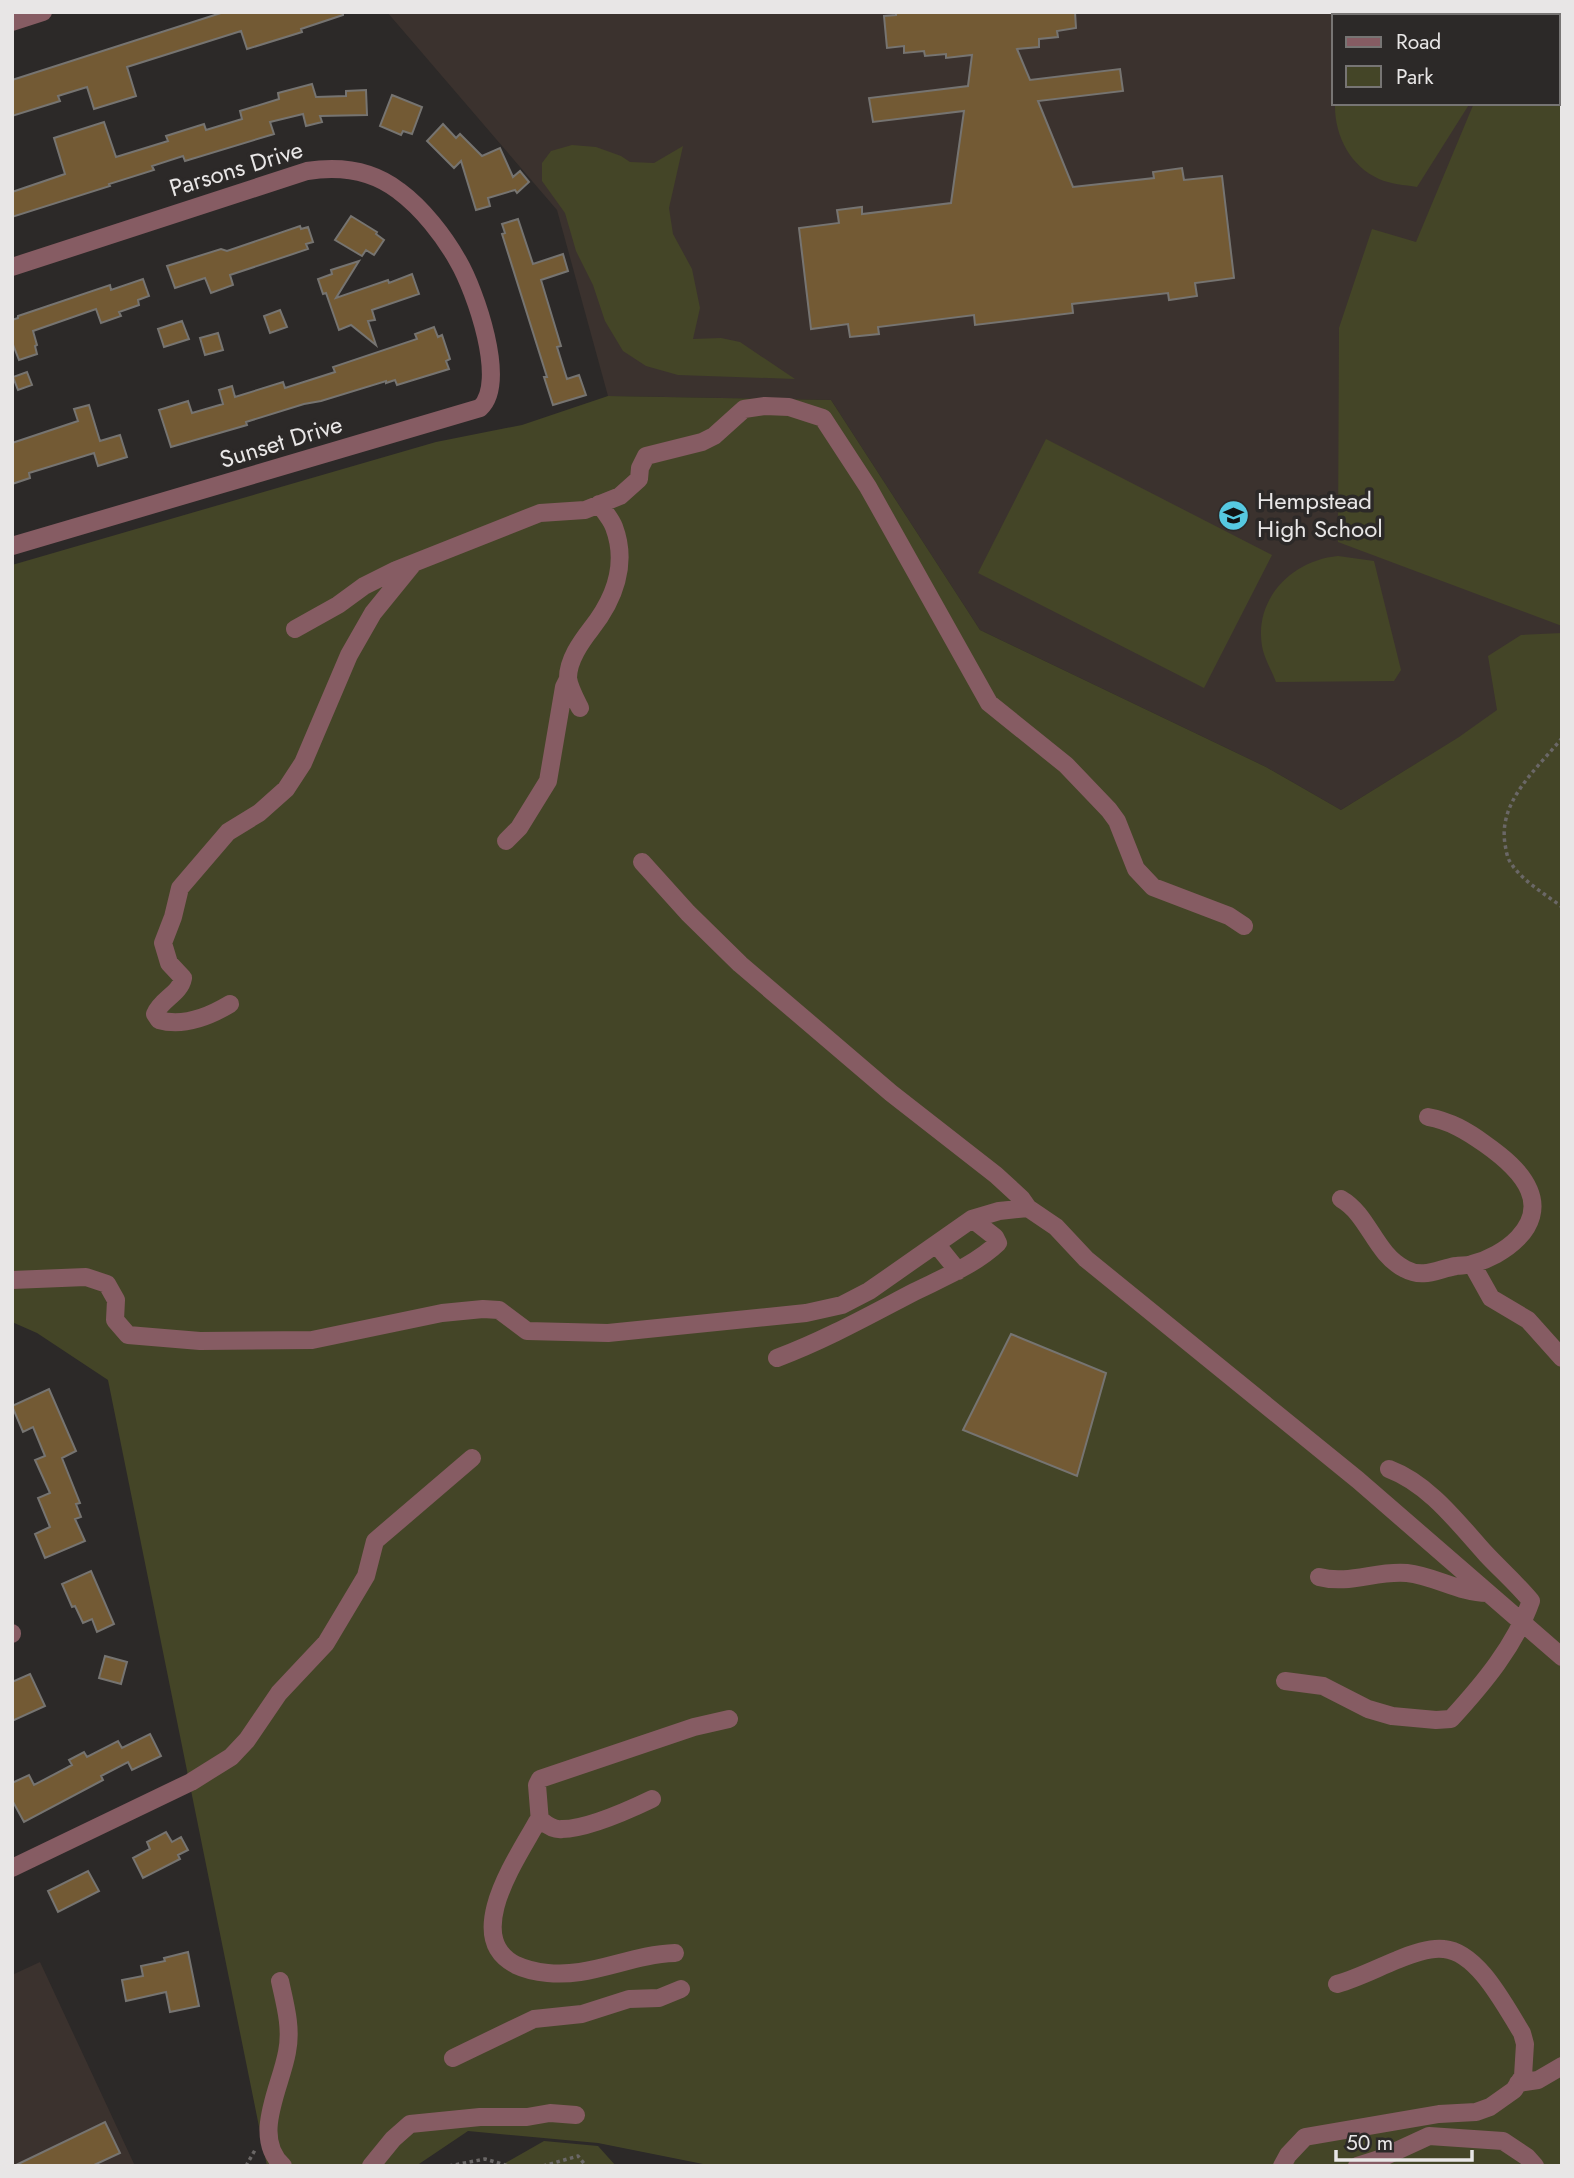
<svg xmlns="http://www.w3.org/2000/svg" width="1574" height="2178" viewBox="0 0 1574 2178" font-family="Jost,sans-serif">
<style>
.built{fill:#3b322e}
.green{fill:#444527}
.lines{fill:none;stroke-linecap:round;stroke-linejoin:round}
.stream{stroke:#21051e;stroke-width:5}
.building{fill:#735a34;stroke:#767471;stroke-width:2}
.path{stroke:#6a6766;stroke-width:3.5;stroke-dasharray:3.5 3.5;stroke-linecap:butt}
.minor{stroke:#865c63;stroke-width:18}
.labels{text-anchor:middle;stroke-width:7;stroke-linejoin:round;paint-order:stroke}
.street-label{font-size:24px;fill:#e8e6e6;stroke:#2c2928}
.poi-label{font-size:24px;fill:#e8e6e6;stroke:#2c2928;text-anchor:start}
</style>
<rect width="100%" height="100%" fill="#2c2928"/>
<path class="built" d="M387 12H1458L1468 16H1334V103H1558V48L1562 49V674L1341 810 1266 767 980 630 831 400 608 396 557 210Z
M40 1962 135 2166H12V1975Z"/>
<path class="green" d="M1558 90 1562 91V626L1338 542 1339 328 1372 229 1416 242 1474 103H1558Z
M1335 103H1470L1417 187C1405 185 1390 184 1379 179 1350 166 1334 135 1335 103Z
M572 145 596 147 621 156 630 162 654 163 683 146 669 208 673 234 692 269 700 308 693 339 721 338 740 342 795 379 678 375 646 366 623 351 605 321 593 285 576 251 565 213 542 181V163L551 151Z
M608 396 831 400 980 630 1266 767 1341 810 1459 737 1497 710 1488 656 1521 635 1562 633V2166H713L598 2143 468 2131 416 2166H267L108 1380 37 1333 12 1322V565L436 442 522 425Z
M1046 439 1272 555 1204 688 978 573Z
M1338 556 1374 561 1401 670 1394 681 1276 682C1272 671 1264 658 1262 646 1254 598 1293 560 1338 556Z
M544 2141 598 2146 616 2166H500Z"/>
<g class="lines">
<path class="stream" d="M1477 12 1487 16
M1558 39 1562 40"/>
</g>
<path class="building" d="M224 12H343V15L301 29 302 32 247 49 241 31 127 67 136 96 94 109 87 87 58 96 60 101 12 116V80Z
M896 12H1075L1076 28 1057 31 1058 37 1039 39V47L1017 49 1030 80 1120 69 1123 91 1038 101 1073 187 1154 178 1153 172 1182 168 1184 180 1222 176 1234 278 1195 283 1197 296 1169 300 1168 293 1072 304 1073 313 975 325 974 315 878 327 879 334 850 337 848 324 811 329 799 228 839 223 837 210 862 207V214L951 203 964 111 873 122 869 98 968 86 972 55 946 58V54L925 56 924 51 904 53V46L887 48 884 16 896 15Z
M312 84 316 97 346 96V91L366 90 367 115 320 116 322 122 306 126 303 114 270 122 274 134 185 161 183 156 152 166 154 170 109 184 110 186 12 217V192L65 174 54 138 104 122 116 157 168 141 166 136 204 124 206 130 242 119 240 111 279 99 278 93Z
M392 95 422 107 412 134 403 131 401 135 380 126Z
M443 124 456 138 460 134 482 156 500 148 513 177 520 171 529 182 517 193 515 190 488 198 490 206 476 210 461 161 454 168 427 141Z
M351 216 377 232 376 234 384 240 374 255 366 250 362 256 335 240Z
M518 219 533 264 563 254 568 271 541 280 561 346 557 347 567 379 579 375 586 395 553 405 544 377H547L502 234 505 233 502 224Z
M300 226 301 229 308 227 313 242 306 244 308 249 230 275 233 285 211 293 205 278 175 288 167 266 221 249 227 251Z
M359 261 336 298 388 280 389 283 412 274 419 294 372 310 375 320 368 321 376 345 351 325 339 330 326 293 323 294 318 279 332 274 331 270Z
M143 279 149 296 138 300 139 305 119 312 121 316 101 323 96 309 33 331 37 345 35 346 37 354 19 360 12 342V320L18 318V316L110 285 111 290Z
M280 310 287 327 270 333 264 316Z
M182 321 189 339 164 347 158 329Z
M434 327 438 337 442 335 450 359 446 361 449 369 397 385 395 380 386 383V381L321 401 304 404 246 422 247 425 171 447 159 410 188 401 192 413 223 404 219 390 232 386 235 397 283 382 285 388 335 372 333 367 417 339 415 334Z
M218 333 223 350 205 355 200 338Z
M27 372 32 385 18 390 13 377Z
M89 405 100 441 120 435 127 457 98 466 94 453 29 473 30 478 12 484V443L78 421 74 409Z
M1011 1334 1106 1373 1077 1476 963 1430Z
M49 1389 76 1451 62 1458 80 1503 76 1504 81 1517 75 1519 85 1541 45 1558 35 1534 50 1527 38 1498 50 1493 35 1460 45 1456 33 1427 23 1432 12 1406Z
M91 1571 114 1624 97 1632 92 1619 83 1623 75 1606 72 1607 62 1584Z
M105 1656 127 1662 121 1684 99 1678Z
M30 1674 45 1706 12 1721V1682Z
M150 1734 161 1756 132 1770 128 1762 101 1776 103 1780 24 1822 12 1800V1783L29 1775 34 1785 72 1765 69 1760 84 1752 87 1757 118 1741 122 1748Z
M166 1832 172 1842 181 1837 188 1850 178 1855 180 1859 143 1878 133 1858 150 1849 147 1842Z
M88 1871 99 1891 58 1912 48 1891Z
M188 1952 199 2006 170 2012 166 1992 126 2001 122 1980 143 1976 141 1966 165 1961 164 1958Z
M105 2122 120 2153 92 2166H14Z"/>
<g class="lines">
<path class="path" d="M1562 738C1537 769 1498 801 1505 844 1506 850 1507 856 1509 860 1520 880 1544 893 1562 907
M246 2166 255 2150
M449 2166 485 2159 509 2166
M543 2166 578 2156 586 2166"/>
<path class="minor" d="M12 22 43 12
M12 267 307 171C339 166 372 170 399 191 422 208 444 236 458 261 475 290 508 383 480 408L12 546
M295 629 338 605 364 586 396 570 540 513 585 510 620 496 639 479 640 468 646 456 702 442 714 436 744 409 765 406 789 407 823 418 868 487 989 703 1066 765 1109 810 1117 821 1136 869 1153 887 1229 916 1244 926
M580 708C576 700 569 687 568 678 568 660 581 642 591 629 614 600 628 564 614 527 611 519 604 511 599 504
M506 841 519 828 548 781 564 687 568 679
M642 862 688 913 740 964 891 1093 996 1175 1021 1198 1028 1208 1056 1227 1086 1259 1358 1480 1562 1657
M230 1004C210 1016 183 1027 159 1020L155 1014C161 999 180 994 183 978L169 963 163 943 173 917 180 888 228 832 259 813 286 789 303 763 349 655 373 613 412 565
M1341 1199C1369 1215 1375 1254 1405 1269 1423 1279 1438 1269 1456 1266 1461 1265 1467 1266 1472 1264 1503 1256 1545 1227 1529 1190 1521 1171 1502 1156 1485 1144 1467 1131 1450 1121 1428 1117
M937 1245 958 1271
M1472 1264 1491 1298 1528 1320 1562 1358
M12 1280 86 1277 107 1284 116 1300 115 1320 128 1335 200 1341 312 1340 442 1313 483 1309 499 1310 527 1331 608 1333 806 1313 842 1305 869 1291 972 1219 999 1211 1028 1208
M777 1358C825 1340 868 1316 914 1292 942 1278 975 1265 998 1243L995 1237 972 1219
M1319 1577C1349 1585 1377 1570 1407 1573 1435 1576 1460 1593 1487 1593
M12 1633V1634
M1285 1681 1323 1686 1368 1709 1392 1716 1436 1720 1451 1719C1483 1684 1515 1646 1531 1601 1517 1584 1501 1570 1486 1554 1458 1523 1429 1484 1389 1469
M652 1799C629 1810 587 1829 562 1829 554 1830 548 1826 542 1821L537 1822C518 1857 461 1937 516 1965 535 1974 560 1975 580 1972 612 1967 642 1954 675 1953
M540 1822 537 1785 540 1779 694 1727 729 1719
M12 1868 191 1782 231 1757 247 1740 279 1693 326 1643 366 1576 375 1541 472 1458
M280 1981C285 2004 292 2028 287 2052 281 2087 251 2137 283 2166
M453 2058 534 2019 582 2014 629 1999 659 1998 681 1989
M1518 2083 1538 2080 1562 2066
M371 2166 393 2139 410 2124 480 2117H527L550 2113 576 2115
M1282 2166 1288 2155 1305 2137 1439 2114 1476 2112 1490 2107 1514 2090 1523 2076 1525 2044 1522 2033C1505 2006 1478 1952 1444 1949 1429 1947 1411 1954 1397 1960 1377 1968 1358 1978 1337 1984
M1357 2166 1379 2159 1429 2136 1503 2141 1527 2157 1535 2166"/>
</g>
<defs>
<symbol id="school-disc" viewBox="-11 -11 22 22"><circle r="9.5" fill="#56c9e1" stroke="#2c2928"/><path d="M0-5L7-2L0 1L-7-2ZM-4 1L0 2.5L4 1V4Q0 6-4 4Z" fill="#111"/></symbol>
</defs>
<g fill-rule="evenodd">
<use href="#school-disc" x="1216" y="498" width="35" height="35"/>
</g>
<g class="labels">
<g class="street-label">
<text transform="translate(236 169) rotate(-17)" y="8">Parsons Drive</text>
<text transform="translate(281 442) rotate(-17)" y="8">Sunset Drive</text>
</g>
<g class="poi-label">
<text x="1257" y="509">Hempstead<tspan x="1257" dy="28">High School</tspan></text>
</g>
</g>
<rect width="1574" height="2178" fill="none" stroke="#e8e6e6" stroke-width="28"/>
<rect x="1332" y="14" width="228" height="91" fill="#2c2928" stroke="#777574" stroke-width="2"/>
<rect x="1346" y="37" width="35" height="10" fill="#865c63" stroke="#777574" stroke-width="2"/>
<text x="1396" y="49" font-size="21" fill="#e8e6e6">Road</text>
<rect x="1346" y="66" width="35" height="21" fill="#444527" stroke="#777574" stroke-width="2"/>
<text x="1396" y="84" font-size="21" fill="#e8e6e6">Park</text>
<path d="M1336 2150v10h136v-10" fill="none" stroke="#e8e6e6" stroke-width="3.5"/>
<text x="1346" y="2150" font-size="21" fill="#e8e6e6" stroke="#2c2928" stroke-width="5" paint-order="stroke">50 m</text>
</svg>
